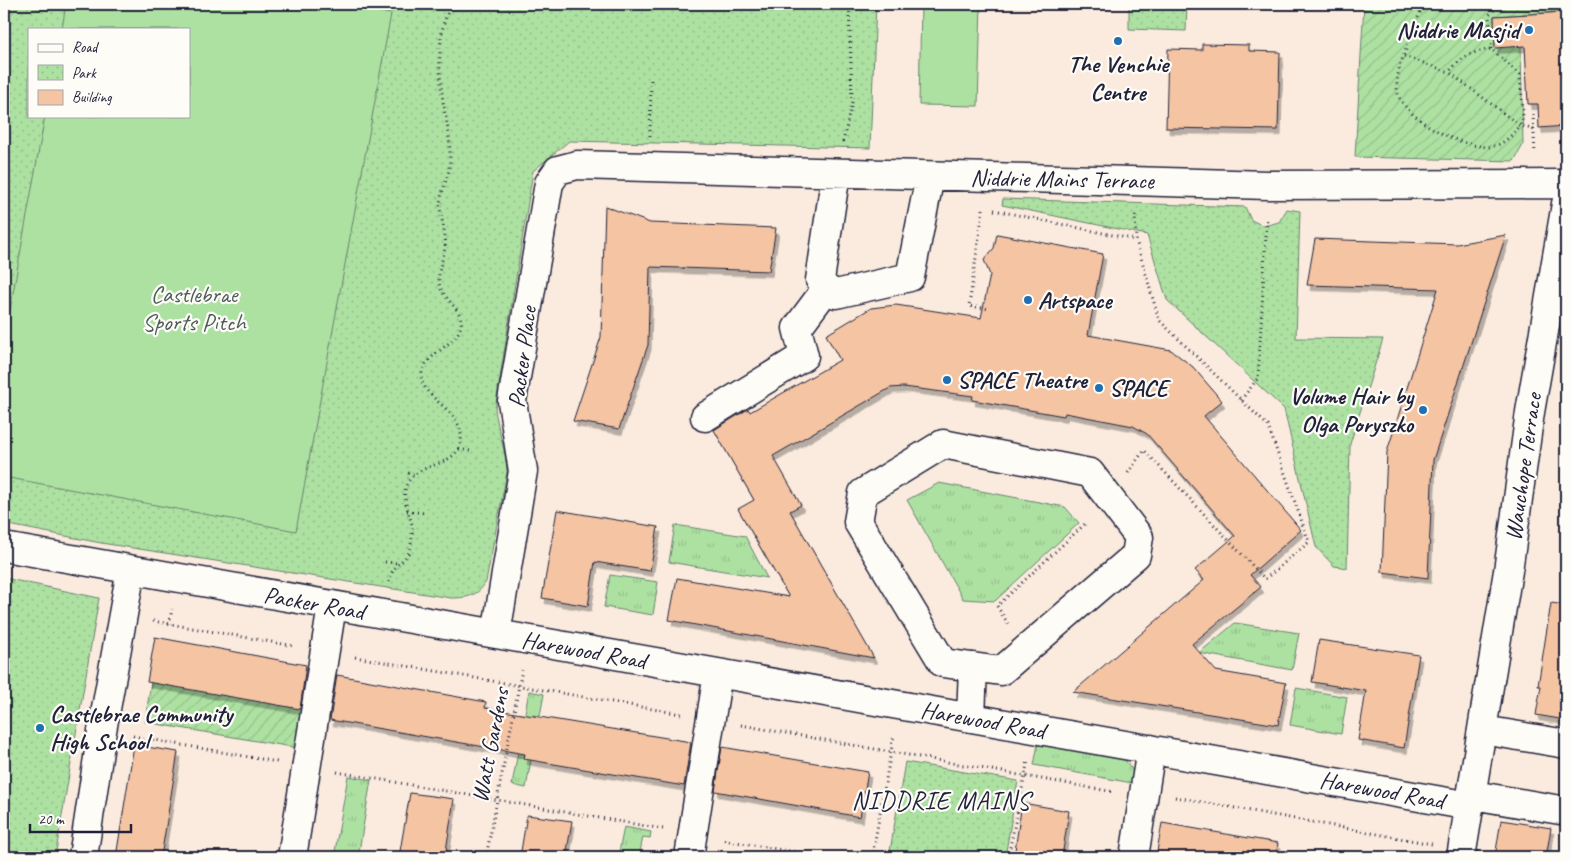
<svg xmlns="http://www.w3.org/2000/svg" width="1570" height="861" viewBox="0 0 1570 861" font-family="Caveat,sans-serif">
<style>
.grass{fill:url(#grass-tufts);stroke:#68826e}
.park{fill:url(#park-dots);stroke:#68826e;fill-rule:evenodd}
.garden{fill:url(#garden-furrows);stroke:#68826e}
.pitch{fill:#ade1a2;stroke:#68826e}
.building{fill:#f4c4a3;stroke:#22223b;filter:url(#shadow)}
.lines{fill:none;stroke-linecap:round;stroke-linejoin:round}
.minor-casing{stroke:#22223b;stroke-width:31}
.path{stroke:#22223b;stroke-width:3;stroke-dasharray:1 4;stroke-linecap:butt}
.minor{stroke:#fdfcf7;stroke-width:28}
.poi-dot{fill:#1f6fb2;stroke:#fdfcf7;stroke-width:2}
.labels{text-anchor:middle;stroke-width:4.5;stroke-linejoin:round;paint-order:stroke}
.poi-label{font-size:24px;font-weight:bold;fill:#22223b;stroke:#fdfcf7;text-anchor:start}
.street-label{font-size:24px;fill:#22223b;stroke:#fdfcf7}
.park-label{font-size:24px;fill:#4c5b5a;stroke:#fdfcf7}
.neighbourhood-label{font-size:25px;letter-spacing:1px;fill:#22223b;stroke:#fdfcf7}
</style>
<defs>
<pattern id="grass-tufts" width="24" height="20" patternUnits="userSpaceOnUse" patternTransform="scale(1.25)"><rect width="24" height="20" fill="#ade1a2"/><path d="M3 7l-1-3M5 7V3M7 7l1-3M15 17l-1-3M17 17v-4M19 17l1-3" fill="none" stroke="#95c18c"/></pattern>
<pattern id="park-dots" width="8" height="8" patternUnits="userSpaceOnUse" patternTransform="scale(1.25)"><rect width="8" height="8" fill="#ade1a2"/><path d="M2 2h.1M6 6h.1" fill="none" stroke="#95c18c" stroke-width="1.8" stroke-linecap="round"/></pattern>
<pattern id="garden-furrows" width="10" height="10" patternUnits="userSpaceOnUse" patternTransform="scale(1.25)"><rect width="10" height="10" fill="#ade1a2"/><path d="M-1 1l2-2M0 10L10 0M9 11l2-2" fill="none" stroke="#95c18c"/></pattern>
<filter id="shadow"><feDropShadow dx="3" dy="5.5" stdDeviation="0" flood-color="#0004"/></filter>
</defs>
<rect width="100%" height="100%" fill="#faebde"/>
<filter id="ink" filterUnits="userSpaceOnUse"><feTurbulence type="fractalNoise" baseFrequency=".02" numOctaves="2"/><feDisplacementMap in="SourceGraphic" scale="10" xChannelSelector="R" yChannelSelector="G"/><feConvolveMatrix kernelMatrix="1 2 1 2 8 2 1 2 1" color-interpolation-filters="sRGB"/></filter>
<g filter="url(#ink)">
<path class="grass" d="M939 483 1065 507 1079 523 995 601 963 599 907 500Z
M675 525 745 536 767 578 669 562Z
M610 575 658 582 653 615 604 607Z
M1235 623 1299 633 1292 670 1199 653Z
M1296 688 1347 697 1341 734 1290 725Z
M529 691 544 694 540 716 532 715 524 758 531 760 526 788 512 785Z
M1038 744 1125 760 1143 785 1034 765Z
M348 776 371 780 358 857H334Z
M624 827 651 832 650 838 643 837 639 857H618Z"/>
<path class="park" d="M4 4H876L870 148 569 141 533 171 495 409C498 431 506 451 507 472L486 582C477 596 469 598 451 598L101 543 4 524ZM29 29H189V116H29Z
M1129 4H1187L1186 31 1129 29Z
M1003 199 1245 207 1251 220 1264 226 1279 222 1287 209 1300 211 1296 338 1383 339 1350 444 1347 568 1334 566 1316 547 1284 409 1167 300 1147 235 1002 205Z
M4 578 99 598 55 857H4Z
M905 762 1018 781 1005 857H889Z"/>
<path class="garden" d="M1364 4H1557L1558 12 1494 16 1495 47 1521 46 1523 145 1514 161 1355 157Z
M151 682 304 709 298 748 145 722Z"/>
<path class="pitch" d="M66 4H336L391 14 296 531 4 477V343L45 116H189V29H62Z
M921 4H981L978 106 919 105Z"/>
<path class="building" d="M1566 12V126L1539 128 1538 104H1528L1525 46 1495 48 1494 16Z
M1202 44 1249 45V51L1280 52 1278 130 1166 128 1168 49 1202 50Z
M605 206 650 223 776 228 769 271 650 267 648 345 619 429 573 421 601 337Z
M997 234 1103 254 1088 335 1171 350 1193 367 1222 401 1204 416 1301 530 1250 575 1261 587 1192 644 1216 671 1286 683 1278 725 1073 692 1204 580 1195 570 1235 536 1147 434 1133 426 1065 413 1064 416 972 400 973 396 904 387 890 388 773 456 801 505 790 511 874 658 669 620 677 578 789 597 738 509 754 500 714 430 748 409 750 412 840 360 826 335 871 308 896 305 981 318 990 275 984 260 994 248Z
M1506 235 1433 460 1428 578 1382 572 1387 452 1438 289 1307 285 1315 239 1457 244Z
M557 510 658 527 650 571 595 562 588 606 542 598Z
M1551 603 1566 605V720L1536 715 1541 686H1538Z
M155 637 306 665 300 709 147 682Z
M1319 640 1419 655 1404 748 1358 740 1366 691 1312 682Z
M337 675 486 702 485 708 691 742 684 786 524 759 525 754 330 720Z
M134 745 178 752 161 857H116Z
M722 747 868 772 860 817 715 791Z
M410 793 454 799 445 857H399Z
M1022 803 1069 811 1062 857H1014Z
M527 815 572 821 566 857H520Z
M1501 820 1551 828 1546 857H1495Z
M1162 823 1278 843 1276 857H1156Z"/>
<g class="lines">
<defs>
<path id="minor" d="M836 173 820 280 826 289 836 294 910 277 930 176
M705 417 804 356 797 328 826 289
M943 444 1090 473 1139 537 1136 555 1001 671 943 663 858 522 863 493Z
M4 547 1470 806
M496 634 523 471 512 401 549 183 558 170 577 165 1268 185 1566 184
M971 718 973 667
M1483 730 1566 744
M1473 795 1566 811
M83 857 102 731 131 570
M292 857 332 606
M689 857 718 673
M1134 857 1151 749
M1461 857 1508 571 1530 412 1566 204"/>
</defs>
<use href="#minor" class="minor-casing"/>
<path class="path" d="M1426 4C1417 14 1414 30 1409 42 1403 57 1394 77 1398 94 1406 120 1468 152 1494 146 1506 143 1517 131 1522 121 1525 112 1520 86 1520 75L1491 49C1471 52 1461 57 1449 72
M1491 49 1489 15 1500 4
M1404 56 1449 72 1519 125 1534 130
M1533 114 1535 154
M650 136 651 76
M843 142 852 102 849 4
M983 209 969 306 990 309
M994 210 1136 240
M1241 400 1258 378 1267 217
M459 449 470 451
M408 473 414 475
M1128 473 1144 450 1265 579 1309 542 1268 426 1159 320 1136 240 1135 212
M407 511 425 513
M385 562 397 563
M389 582C391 566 402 564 409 552 411 547 412 538 412 533 414 516 398 500 408 482 420 461 458 468 461 440 464 407 412 397 423 369 429 352 464 341 461 320 459 306 440 297 439 281 438 270 443 259 445 248 447 235 441 220 440 207 440 195 445 185 448 174 451 163 450 148 449 136 448 126 445 116 444 107 439 79 435 26 453 4
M153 621 294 646
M169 624 172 609
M1008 624 997 606 1087 522
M355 657 681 714
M741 725 1114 792
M133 736 277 762
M337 772 663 829
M1175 797 1432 844
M724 840 824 857
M486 857 522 670
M872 857 894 735
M1008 857 1028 760"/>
<use href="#minor" class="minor"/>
</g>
</g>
<g class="poi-dot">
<circle cx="1529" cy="30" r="5"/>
<circle cx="1118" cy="41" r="5"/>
<circle cx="1028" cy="300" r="5"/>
<circle cx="947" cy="380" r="5"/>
<circle cx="1099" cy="388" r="5"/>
<circle cx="1423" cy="410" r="5"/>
<circle cx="40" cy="728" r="5"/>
</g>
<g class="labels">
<g class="poi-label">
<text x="1519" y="38" text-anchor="end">Niddrie Masjid</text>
<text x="1118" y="72" text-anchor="middle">The Venchie<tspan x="1118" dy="28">Centre</tspan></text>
<text x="1038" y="308">Artspace</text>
<text x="957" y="388">SPACE Theatre</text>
<text x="1109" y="396">SPACE</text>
<text x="1413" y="404" text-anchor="end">Volume Hair by<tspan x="1413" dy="28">Olga Poryszko</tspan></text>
<text x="50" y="722">Castlebrae Community<tspan x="50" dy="28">High School</tspan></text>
</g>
<g class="street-label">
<text transform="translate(1062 179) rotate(1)" y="8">Niddrie Mains Terrace</text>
<text transform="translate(522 357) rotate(-83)" y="8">Packer Place</text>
<text transform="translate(1523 467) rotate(-82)" y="8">Wauchope Terrace</text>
<text transform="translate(314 603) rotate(10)" y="8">Packer Road</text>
<text transform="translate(584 650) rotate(10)" y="8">Harewood Road</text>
<text transform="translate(983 720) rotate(10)" y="8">Harewood Road</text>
<text transform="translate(490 745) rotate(-79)" y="8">Watt Gardens</text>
<text transform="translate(1382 790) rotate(10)" y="8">Harewood Road</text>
</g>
<g class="park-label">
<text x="194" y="302">Castlebrae<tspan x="194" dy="28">Sports Pitch</tspan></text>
</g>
<g class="neighbourhood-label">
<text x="941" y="809">NIDDRIE MAINS</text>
</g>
</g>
<rect width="1570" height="861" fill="none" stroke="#fdfcf7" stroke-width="20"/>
<rect x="10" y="10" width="1550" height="841" fill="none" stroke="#22223b" stroke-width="2" filter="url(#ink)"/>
<rect x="28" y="28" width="162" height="90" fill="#fdfcf7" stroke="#a5a5ac"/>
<rect x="38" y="44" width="25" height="8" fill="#fdfcf7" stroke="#a5a5ac"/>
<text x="72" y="52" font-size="15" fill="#22223b">Road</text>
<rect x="38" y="65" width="25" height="15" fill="url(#park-dots)" stroke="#a5a5ac"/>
<text x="72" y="78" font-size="15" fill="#22223b">Park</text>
<rect x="38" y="90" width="25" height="15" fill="#f4c4a3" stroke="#a5a5ac"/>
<text x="72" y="102" font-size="15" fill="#22223b">Building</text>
<path d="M30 824v8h101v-8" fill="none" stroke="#22223b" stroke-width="2.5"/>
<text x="38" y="824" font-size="15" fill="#22223b" stroke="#fdfcf7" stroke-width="4" paint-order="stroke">20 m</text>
</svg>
